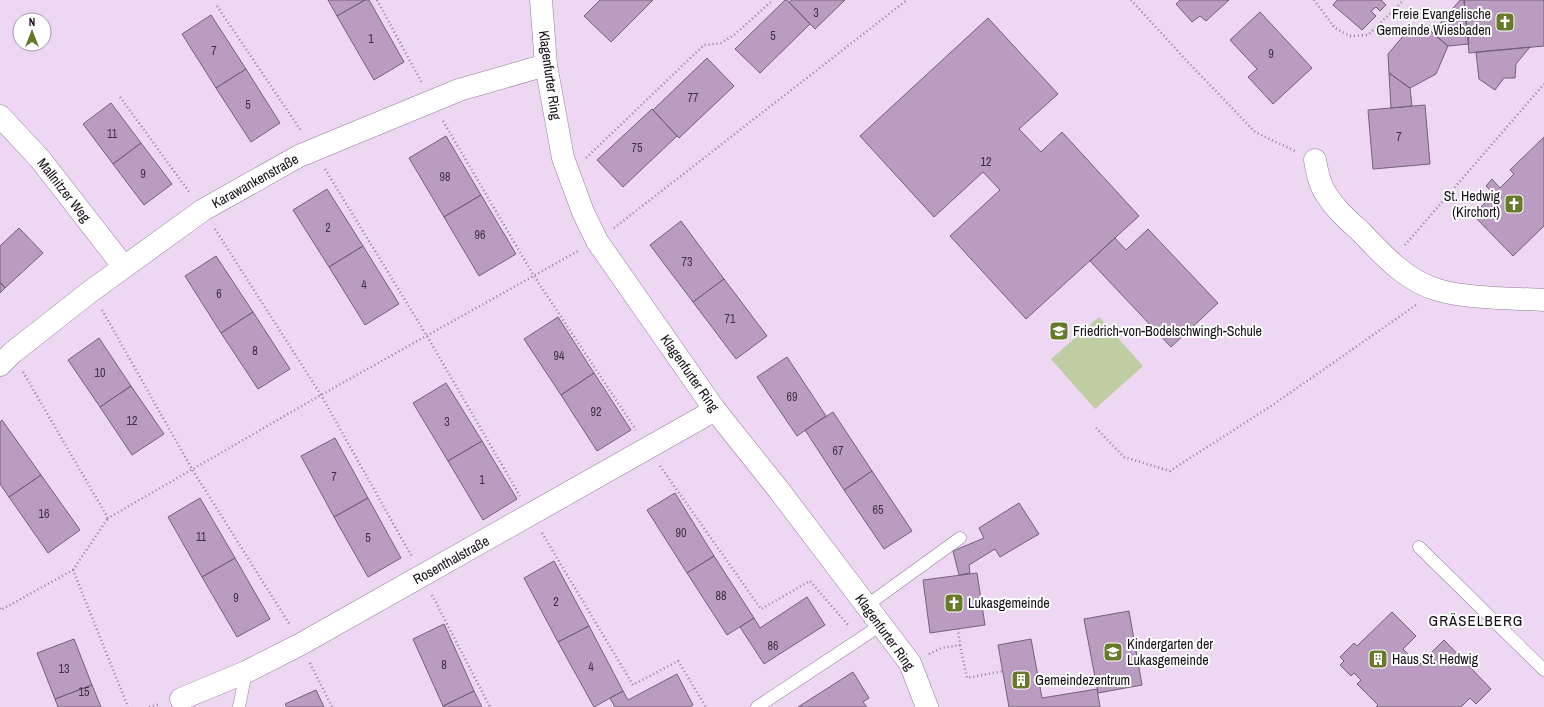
<svg xmlns="http://www.w3.org/2000/svg" width="1544" height="707" viewBox="0 0 1544 707" font-family="'Archivo Narrow',sans-serif">
<style>
.green{fill:#bfcda2}
.building{fill:#ba9cc1;stroke:#736078}
.lines{fill:none;stroke-linecap:round;stroke-linejoin:round}
.lane-casing{stroke:#927e97;stroke-width:13}
.street-casing{stroke:#927e97;stroke-width:23}
.path{stroke:#928295;stroke-width:2.5;stroke-dasharray:1 3;stroke-linecap:butt}
.lane{stroke:#fff;stroke-width:12}
.street{stroke:#fff;stroke-width:22}
.labels{text-anchor:middle;stroke-width:4;stroke-linejoin:round;paint-order:stroke}
.number-label{font-size:12px;fill:#3e3141}
.poi-label{font-size:14px;fill:#150d16;stroke:#fff;text-anchor:start}
.street-label{font-size:14px;fill:#150d16;stroke:#fff}
.neighbourhood-label{font-size:15px;letter-spacing:1px;fill:#150d16;stroke:#fff}
</style>
<rect width="100%" height="100%" fill="#edd7f2"/>
<path class="green" d="M1099 317 1143 366 1095 409 1051 359Z"/>
<path class="building" d="M328 0H365L337 16Z
M365 0H369L404 62 374 80 337 16Z
M600 0H653L611 42 584 16Z
M785 0H787L810 24 760 73 735 49Z
M792 0H845L815 29 789 2Z
M1180 0H1229L1206 21 1200 16 1192 22 1176 4Z
M1337 0H1382V1L1386 5 1380 11 1376 7 1371 11 1376 16 1362 30 1333 5Z
M1460 0H1464L1469 44 1448 46 1432 33Z
M1464 0H1544V46L1469 53Z
M1260 12 1312 68 1273 104 1248 77 1257 69 1230 40Z
M211 15 246 69 216 88 182 34Z
M988 18 1058 94 1019 129 1041 152 1062 132 1139 216 1026 319 950 236 1000 190 983 172 934 217 860 136Z
M1426 27 1448 46 1436 74 1410 88 1389 73 1388 54 1409 29Z
M1530 47 1516 64 1515 78H1504L1495 90 1479 79 1476 52Z
M707 58 734 86 679 138 653 110Z
M246 69 280 123 251 142 216 88Z
M1389 73 1410 88 1412 106 1391 108Z
M111 103 141 143 113 164 83 124Z
M1425 105 1430 164 1373 169 1368 110Z
M652 109 677 136 623 187 597 160Z
M446 136 481 195 444 217 409 158Z
M1544 137V226L1513 256 1473 215 1494 194 1486 186 1492 179 1500 188 1514 174 1510 170Z
M141 143 172 184 144 205 113 164Z
M327 189 363 246 329 267 293 210Z
M481 195 516 254 479 276 444 217Z
M681 221 724 279 693 302 650 245Z
M19 228 43 253 5 288 0 282V246Z
M1148 229 1218 303 1171 347 1090 261 1115 238 1126 250Z
M363 246 399 304 365 325 329 267Z
M216 256 253 312 221 333 185 276Z
M724 279 767 336 736 359 693 302Z
M0 282 5 288 0 293Z
M253 312 290 369 258 389 221 333Z
M558 317 594 373 561 395 524 339Z
M99 338 131 386 100 407 68 360Z
M787 357 826 416 797 436 757 377Z
M594 373 631 430 597 451 561 395Z
M446 383 482 441 448 461 413 403Z
M131 386 164 434 132 455 100 407Z
M833 412 872 471 844 490 805 430Z
M2 420 41 475 9 497 0 484V422Z
M335 438 368 498 334 517 301 456Z
M482 441 517 499 483 520 448 461Z
M872 471 912 531 884 549 844 490Z
M41 475 80 530 48 553 9 497Z
M675 493 714 556 687 573 647 510Z
M200 498 235 558 202 577 168 517Z
M368 498 401 558 368 577 334 517Z
M1019 503 1039 534 1000 557 995 549 969 565 970 573 959 575 953 551 984 538 979 528Z
M714 556 754 618 727 635 687 573Z
M235 558 270 619 237 637 202 577Z
M554 561 589 626 558 642 524 578Z
M977 573 985 625 930 633 923 580Z
M807 597 825 625 764 664 740 627 754 618 760 628Z
M1129 611 1142 685 1098 693 1084 619Z
M1392 612 1416 636 1403 649 1419 665 1444 640 1491 689 1476 704 1470 698 1461 707H1376L1378 705 1357 684 1361 680 1354 673 1351 676 1340 665 1344 661 1340 657 1354 643 1357 646Z
M444 624 474 691 443 706 413 639Z
M589 626 623 691 594 707 558 642Z
M74 639 92 685 55 699 37 653Z
M1031 639 1042 698 1097 689 1100 707H1009L998 645Z
M853 672 869 698 863 702 867 707H798Z
M677 674 693 705 689 707H615L610 698 623 691 628 700Z
M92 685 101 707H58L55 699Z
M316 690 324 707H287L285 704Z
M474 691 482 707H444L443 706Z"/>
<g class="lines">
<defs>
<path id="lane" d="M1419 547 1544 670
M866 606 960 538
M239 707 246 672
M757 707 881 625"/>
<path id="street" d="M541 0 546 65 563 158 583 212 597 241 715 410 778 489 910 663 927 707
M0 116 40 159 124 267
M1315 160C1317 171 1319 184 1326 194 1335 209 1348 220 1361 232 1383 255 1406 281 1438 290 1469 299 1511 298 1544 300
M0 365 12 353 91 291 203 210 299 156 459 90 546 65
M181 699 246 672 301 644 715 410"/>
</defs>
<use href="#lane" class="lane-casing"/>
<use href="#street" class="street-casing"/>
<path class="path" d="M377 0 422 83
M1131 0 1186 60 1255 132 1295 151
M1314 0 1335 28 1350 36 1368 35 1404 0
M217 6 302 132
M120 97 190 193
M443 121 534 276 636 430
M586 158 704 45 721 43 734 35 773 0
M325 169 427 336 520 496
M614 228 907 0
M215 229 321 395 412 557
M1405 245 1544 84
M102 310 192 469 290 625
M23 372 108 518 321 395 578 251
M1096 428 1124 457 1170 471 1274 404 1416 305
M660 466 761 609 810 581 849 626
M542 533 633 685 678 661 706 707
M73 570 108 518
M432 595 490 707
M0 608 1 610 73 570 128 707
M960 645 967 678 1003 671
M929 654 942 648 960 645 958 629
M310 663 332 707
M149 707 160 704"/>
<use href="#lane" class="lane"/>
<use href="#street" class="street"/>
</g>
<defs>
<symbol id="church-square" viewBox="-11 -11 22 22"><rect x="-9" y="-9" width="18" height="18" rx="4" fill="#667a2a" stroke="#fff"/><path d="M-1.2-6h2.4v3.5h3.3v2.4h-3.3V6h-2.4V-.1h-3.3v-2.4h3.3Z" fill="#fff"/></symbol>
<symbol id="school-square" viewBox="-11 -11 22 22"><rect x="-9" y="-9" width="18" height="18" rx="4" fill="#667a2a" stroke="#fff"/><path d="M0-5L7-2L0 1L-7-2ZM-4 1L0 2.5L4 1V4Q0 6-4 4Z" fill="#fff"/></symbol>
<symbol id="building-square" viewBox="-11 -11 22 22"><rect x="-9" y="-9" width="18" height="18" rx="4" fill="#667a2a" stroke="#fff"/><path d="M-4-6H4V6H1V3H-1V6H-4ZM-2.5-4.3h1.7v1.8h-1.7ZM.8-4.3h1.7v1.8H.8ZM-2.5-1h1.7V.8h-1.7ZM.8-1h1.7V.8H.8Z" fill="#fff"/></symbol>
</defs>
<g fill-rule="evenodd">
<use href="#church-square" x="1494" y="11" width="22" height="22"/>
<use href="#church-square" x="1503" y="193" width="22" height="22"/>
<use href="#school-square" x="1048" y="320" width="22" height="22"/>
<use href="#church-square" x="943" y="592" width="22" height="22"/>
<use href="#school-square" x="1102" y="641" width="22" height="22"/>
<use href="#building-square" x="1367" y="648" width="22" height="22"/>
<use href="#building-square" x="1010" y="669" width="22" height="22"/>
</g>
<g class="labels">
<g class="number-label">
<text x="816" y="17">3</text>
<text x="773" y="40">5</text>
<text x="371" y="43">1</text>
<text x="214" y="55">7</text>
<text x="1271" y="58">9</text>
<text x="693" y="102">77</text>
<text x="248" y="109">5</text>
<text x="112" y="138">11</text>
<text x="1399" y="141">7</text>
<text x="637" y="152">75</text>
<text x="986" y="166">12</text>
<text x="143" y="178">9</text>
<text x="445" y="181">98</text>
<text x="328" y="232">2</text>
<text x="480" y="239">96</text>
<text x="687" y="266">73</text>
<text x="364" y="289">4</text>
<text x="219" y="298">6</text>
<text x="730" y="323">71</text>
<text x="255" y="355">8</text>
<text x="559" y="360">94</text>
<text x="100" y="377">10</text>
<text x="792" y="401">69</text>
<text x="596" y="416">92</text>
<text x="132" y="425">12</text>
<text x="447" y="426">3</text>
<text x="838" y="455">67</text>
<text x="334" y="481">7</text>
<text x="482" y="484">1</text>
<text x="878" y="514">65</text>
<text x="44" y="518">16</text>
<text x="681" y="537">90</text>
<text x="201" y="541">11</text>
<text x="368" y="542">5</text>
<text x="721" y="600">88</text>
<text x="236" y="602">9</text>
<text x="556" y="606">2</text>
<text x="773" y="650">86</text>
<text x="444" y="669">8</text>
<text x="591" y="671">4</text>
<text x="64" y="673">13</text>
<text x="84" y="696">15</text>
</g>
<g class="poi-label">
<text x="1491" y="19" text-anchor="end">Freie Evangelische<tspan x="1491" dy="16">Gemeinde Wiesbaden</tspan></text>
<text x="1500" y="201" text-anchor="end">St. Hedwig<tspan x="1500" dy="16">(Kirchort)</tspan></text>
<text x="1073" y="336">Friedrich-von-Bodelschwingh-Schule</text>
<text x="968" y="608">Lukasgemeinde</text>
<text x="1127" y="649">Kindergarten der<tspan x="1127" dy="16">Lukasgemeinde</tspan></text>
<text x="1392" y="664">Haus St. Hedwig</text>
<text x="1035" y="685">Gemeindezentrum</text>
</g>
<g class="street-label">
<text transform="translate(550 75) rotate(82)" y="5">Klagenfurter Ring</text>
<text transform="translate(255 181) rotate(-29)" y="5">Karawankenstraße</text>
<text transform="translate(64 190) rotate(52)" y="5">Mallnitzer Weg</text>
<text transform="translate(690 373) rotate(55)" y="5">Klagenfurter Ring</text>
<text transform="translate(451 560) rotate(-29)" y="5">Rosenthalstraße</text>
<text transform="translate(885 632) rotate(54)" y="5">Klagenfurter Ring</text>
</g>
<g class="neighbourhood-label">
<text x="1476" y="626">GRÄSELBERG</text>
</g>
</g>
<g transform="translate(32 32)"><circle r="19" fill="#ffffff" stroke="#a19ea2"/>
<path d="M0-3L7 15L0 10L-7 15Z" fill="#667a2a"/>
<text y="-6" font-size="11" font-weight="bold" text-anchor="middle" fill="#150d16">N</text>
</g>
</svg>
